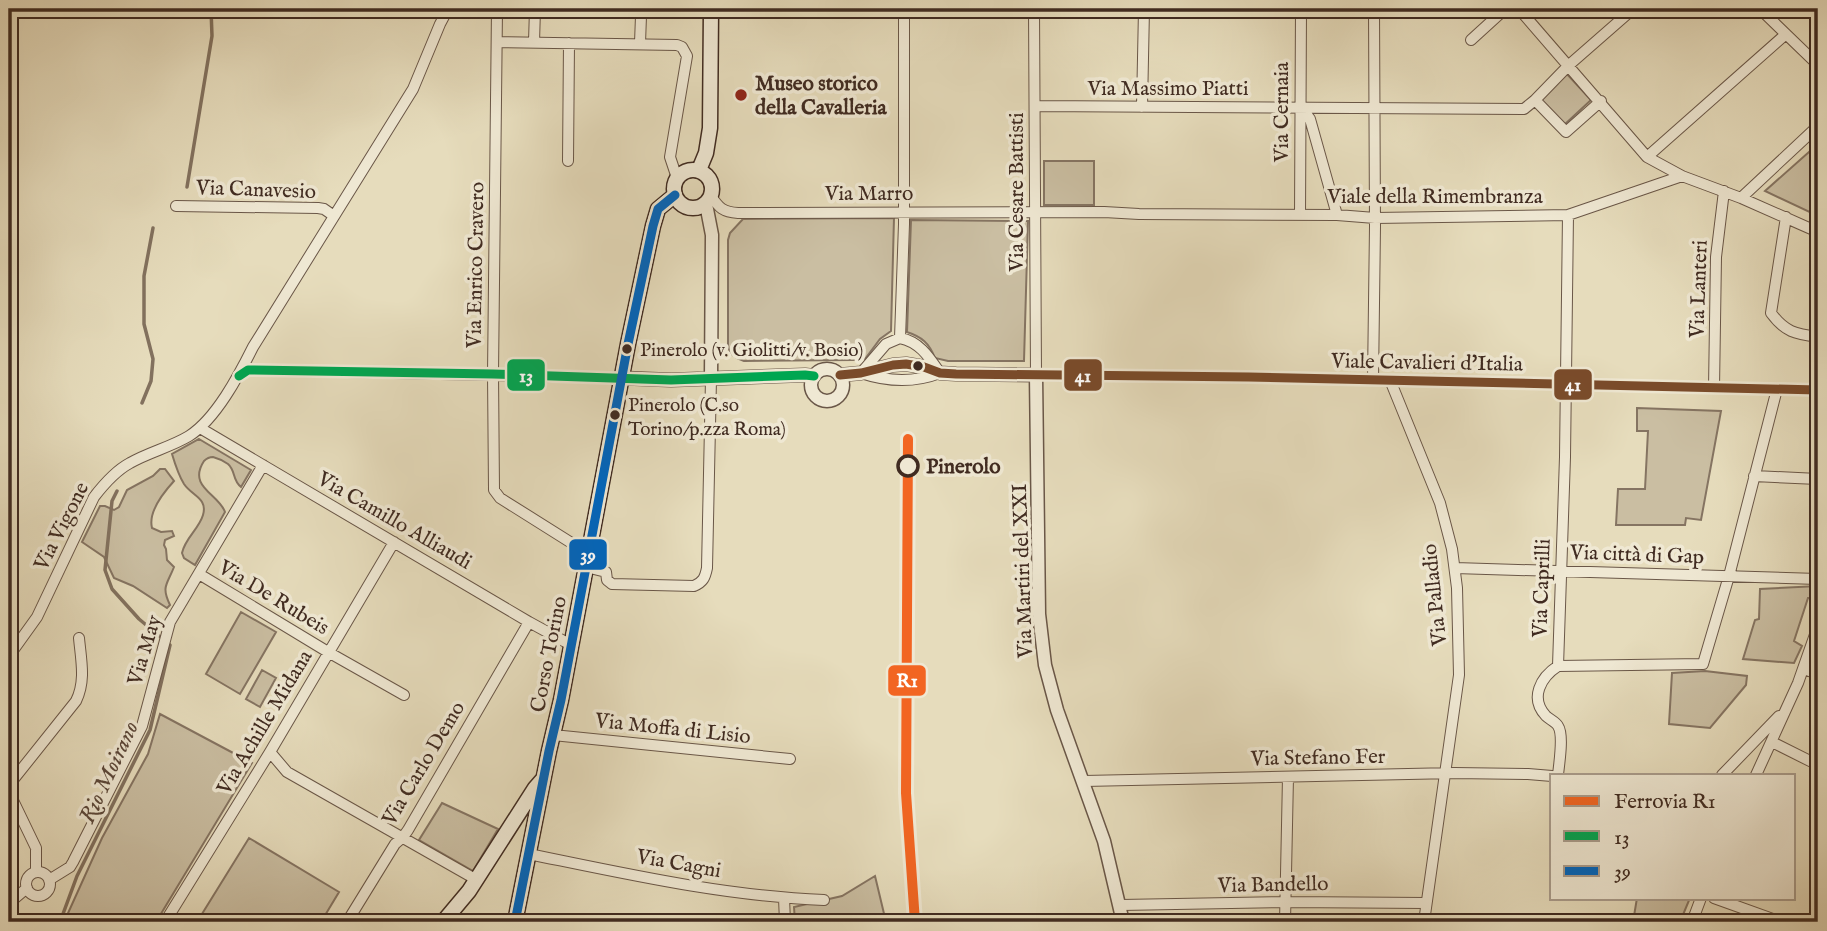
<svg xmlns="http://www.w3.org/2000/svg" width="1827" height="931" viewBox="0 0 1827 931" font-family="'IM FELL English',serif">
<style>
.green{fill:#cabea2;stroke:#857462;stroke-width:2}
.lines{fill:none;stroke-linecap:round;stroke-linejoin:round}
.stream{stroke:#82715e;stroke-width:3.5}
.minor-casing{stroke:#6a5748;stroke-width:12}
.tertiary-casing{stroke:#6a5748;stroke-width:15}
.secondary-casing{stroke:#402b21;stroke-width:17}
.minor{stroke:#efe8d3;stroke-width:10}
.tertiary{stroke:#efe8d3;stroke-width:12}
.secondary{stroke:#efe8d3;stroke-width:14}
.bus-1-casing{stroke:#efe8d3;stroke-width:14}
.bus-2-casing{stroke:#efe8d3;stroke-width:14}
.bus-3-casing{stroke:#efe8d3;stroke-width:14}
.bus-1{stroke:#00a651;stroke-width:9}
.bus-2{stroke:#0065bd;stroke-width:9}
.bus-3{stroke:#7a4b2a;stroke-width:9}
.rail-1-casing{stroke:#efe8d3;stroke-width:16}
.rail-1{stroke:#f26522;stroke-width:10}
.poi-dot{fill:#8f2418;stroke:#efe8d3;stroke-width:2.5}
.bus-dot{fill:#402b21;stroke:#efe8d3;stroke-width:2.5}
.stop-dot{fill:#efe8d3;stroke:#402b21;stroke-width:3.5}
.labels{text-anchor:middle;stroke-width:7;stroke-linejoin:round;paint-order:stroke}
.bus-label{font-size:19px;fill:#402b21;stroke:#efe8d3;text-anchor:start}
.poi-label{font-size:21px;font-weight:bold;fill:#402b21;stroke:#efe8d3;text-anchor:start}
.street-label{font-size:21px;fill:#402b21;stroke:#efe8d3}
.stop-label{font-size:21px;font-weight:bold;fill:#402b21;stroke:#efe8d3;text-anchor:start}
.water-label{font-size:23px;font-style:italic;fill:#5c483a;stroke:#efe8d3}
.line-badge{stroke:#efe8d3;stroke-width:2.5}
.badge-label{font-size:19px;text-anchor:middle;font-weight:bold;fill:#fff}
</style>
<rect width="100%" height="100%" fill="#e6dcbc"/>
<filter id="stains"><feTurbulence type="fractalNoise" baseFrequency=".00286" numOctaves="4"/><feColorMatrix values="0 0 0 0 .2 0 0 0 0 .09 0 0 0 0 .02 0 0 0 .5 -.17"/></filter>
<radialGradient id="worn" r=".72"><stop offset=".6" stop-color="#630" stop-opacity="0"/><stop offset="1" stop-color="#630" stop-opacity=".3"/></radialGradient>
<path class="green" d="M1567 74 1591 100 1563 126 1539 100Z
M1818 144V216L1765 191Z
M1044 161H1094V205H1044Z
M894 218 891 331 880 339 865 359 853 360 744 361C736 358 729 355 728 345V240L730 233 743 219Z
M911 220 1028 221 1024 361H948L935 358C929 343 922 337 907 332Z
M1637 408 1721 411 1701 520 1686 518 1685 525H1616L1618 489H1645L1648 431H1637Z
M199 439 251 470 241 487C232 480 236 471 228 464 225 462 217 458 213 457 209 457 207 458 204 461 187 487 219 494 225 512L195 565 184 558 182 553C185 538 199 529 203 515 208 498 192 496 184 484 179 476 175 464 172 454Z
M160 469H165L174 481C163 493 148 512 152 528L161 532 172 531 174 536 165 540 164 545 166 549 167 560 174 567C167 585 161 586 170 605L167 608 133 586 114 578 104 557 82 542 100 506H105L114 510 119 507 127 490 153 476Z
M1818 586V598H1808L1794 641 1802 646 1794 663 1743 659 1755 620 1759 619 1760 589Z
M241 612 276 632 240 694 206 674Z
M262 670 276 678 260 707 246 699Z
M1705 671 1747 676 1746 685 1710 728 1669 724 1672 673Z
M160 714 252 763 156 922H64L102 838 148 754Z
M442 803 498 829 473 871 419 840Z
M249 838 339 892 321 922H197Z
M875 876 886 922H795L794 907 842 896Z
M1637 898H1690L1680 922H1633Z"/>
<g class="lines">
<path class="stream" d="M187 187 212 36 211 9
M142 403 151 381 153 359 144 324V276L153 228
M60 922 77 876 150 730 170 645 139 619 112 589 105 570 112 501 117 491"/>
<defs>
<path id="minor" d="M497 9 493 374 494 490 500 498 589 554
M1034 9 1036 375 1249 377 1818 390
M1519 9 1647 157 1682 176 1741 198 1818 232
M1760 9 1818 65
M535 12H638L641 16 640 43
M1471 40 1505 9
M497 42 677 45 682 47 687 56 670 157 677 178
M534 42 535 9
M1601 101 1566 132 1535 100 1569 65 1633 9
M1035 106 1524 109 1535 100
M1142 107 1144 9
M1302 108 1310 119 1337 215
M1647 157 1786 34
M568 161 569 43
M711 196C719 208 723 212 738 213L1104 212 1139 214 1337 215 1375 218 1568 215 1682 176
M1741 198 1818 126
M176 206 318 208 324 209 334 216
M1300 215 1301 9
M1786 217 1771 313C1785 332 1795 334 1818 337
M900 338 904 224V9
M900 338C920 342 929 357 940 373 914 383 888 382 861 373L886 344Z
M240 375 248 370H254L622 378
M1373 380 1375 226 1374 9
M1390 380 1440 503 1452 549 1457 588 1459 675 1424 922
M1714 388 1716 257 1724 191
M200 428 529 622 571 645
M1754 476 1818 479
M586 567 606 572 607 580 612 584 694 586C703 582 705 578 707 568L711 379
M1455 568 1818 579
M199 574 328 652 404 695
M9 656 37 617 94 497C104 484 115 471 130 463 149 452 171 447 189 436 216 419 239 375 253 347L413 89 440 24 448 9
M1558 666 1703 664 1729 576 1777 389
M1804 669 1818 674
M553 735 790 759
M1772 742 1818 765
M270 752 287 772 477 880
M1558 775C1559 764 1564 735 1558 726 1556 722 1549 719 1546 716 1529 698 1541 677 1558 666L1565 457 1568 215
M1722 775 1779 716
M1756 775 1798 683 1818 626
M1084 781 1454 773 1528 774 1552 776
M9 785 76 701C86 681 81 660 79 638
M9 792 36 848V872
M529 854C627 874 724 896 824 900
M26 884a12 12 0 1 1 24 0a12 12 0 1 1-24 0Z
M49 880 70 867 73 862 142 726 170 622 263 465
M784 898 785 922
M1714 898 1781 922
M1121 905 1286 902 1426 903
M9 906 14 899 27 888
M9 915 23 922
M165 922 270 752 394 542
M347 922 395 844 403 837 408 830 529 622
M1285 922 1288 777
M1692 922 1701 898"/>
<path id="tertiary" d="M706 204 712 235 711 379
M811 385a16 16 0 1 1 32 0a16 16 0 1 1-32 0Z
M840 375 861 373 893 365 906 364 924 367 940 373 956 374 1036 375 1039 614 1045 665 1057 710 1104 841 1123 922
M622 378 671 380 805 375 814 376"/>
<path id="secondary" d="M674 189a19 19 0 1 1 38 0a19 19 0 1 1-38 0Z
M699 170 706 153 710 128 711 9
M443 922 469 891 535 788 542 780
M515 922 549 751 561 700 628 344 653 226 658 209 675 195"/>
</defs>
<use href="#minor" class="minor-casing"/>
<use href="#tertiary" class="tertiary-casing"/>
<use href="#secondary" class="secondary-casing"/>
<use href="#minor" class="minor"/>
<use href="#tertiary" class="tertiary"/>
<use href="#secondary" class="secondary"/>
<defs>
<path id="bus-1" d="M239 376 248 370H254L493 374 671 380 805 375 814 376"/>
<path id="bus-2" d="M515 922 549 751 561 700 628 344 653 226 658 209 675 195"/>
<path id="bus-3" d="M840 375 861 373 893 365 906 364 924 367 940 373 956 374 1249 377 1818 390"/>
</defs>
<use href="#bus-1" class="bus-1-casing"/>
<use href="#bus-2" class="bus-2-casing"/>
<use href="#bus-3" class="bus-3-casing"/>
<use href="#bus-1" class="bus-1"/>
<use href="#bus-2" class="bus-2"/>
<use href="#bus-3" class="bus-3"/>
<defs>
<path id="rail-1" d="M908 439 906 793 915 922"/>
</defs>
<use href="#rail-1" class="rail-1-casing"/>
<use href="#rail-1" class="rail-1"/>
</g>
<circle class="poi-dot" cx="741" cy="95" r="7"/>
<g class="bus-dot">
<circle cx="627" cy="349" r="6"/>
<circle cx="918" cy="366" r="6"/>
<circle cx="615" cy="415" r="6"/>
</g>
<circle class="stop-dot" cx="908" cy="466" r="10"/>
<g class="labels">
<g class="bus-label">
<text x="640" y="356">Pinerolo (v. Giolitti/v. Bosio)</text>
<text x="628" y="411">Pinerolo (C.so<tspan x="628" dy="24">Torino/p.zza Roma)</tspan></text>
</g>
<g class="poi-label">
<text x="755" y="90">Museo storico<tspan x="755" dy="24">della Cavalleria</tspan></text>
</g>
<g class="street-label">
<text x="1168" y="95">Via Massimo Piatti</text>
<text transform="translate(1281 112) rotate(-90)" y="7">Via Cernaia</text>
<text transform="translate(256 189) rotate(2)" y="7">Via Canavesio</text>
<text transform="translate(1016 192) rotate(-90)" y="7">Via Cesare Battisti</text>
<text x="869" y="200">Via Marro</text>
<text x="1435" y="203">Viale della Rimembranza</text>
<text transform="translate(475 265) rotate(-89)" y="7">Via Enrico Cravero</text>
<text transform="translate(1698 289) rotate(-88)" y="7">Via Lanteri</text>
<text transform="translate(1427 362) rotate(1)" y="7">Viale Cavalieri d'Italia</text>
<text transform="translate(395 520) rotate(30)" y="7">Via Camillo Alliaudi</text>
<text transform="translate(61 526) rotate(-63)" y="7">Via Vigone</text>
<text transform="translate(1637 554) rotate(2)" y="7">Via città di Gap</text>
<text transform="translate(1022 571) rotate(-92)" y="7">Via Martiri del XXI</text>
<text transform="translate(1541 588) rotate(-88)" y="7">Via Caprilli</text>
<text transform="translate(1434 595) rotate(-96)" y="7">Via Palladio</text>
<text transform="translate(274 597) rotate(31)" y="7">Via De Rubeis</text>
<text transform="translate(144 650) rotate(-73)" y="7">Via May</text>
<text transform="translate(548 654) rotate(-79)" y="7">Corso Torino</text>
<text transform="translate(264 722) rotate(-59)" y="7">Via Achille Midana</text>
<text transform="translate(673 728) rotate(6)" y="7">Via Moffa di Lisio</text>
<text transform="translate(1318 757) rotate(-1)" y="7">Via Stefano Fer</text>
<text transform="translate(423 763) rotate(-59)" y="7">Via Carlo Demo</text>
<text transform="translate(679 863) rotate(10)" y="7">Via Cagni</text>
<text transform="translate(1273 884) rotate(-1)" y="7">Via Bandello</text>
</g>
<g class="stop-label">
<text x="926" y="473">Pinerolo</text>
</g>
<g class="water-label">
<text transform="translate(108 772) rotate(-65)" y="8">Rio Moirano</text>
</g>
</g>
<g class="line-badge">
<rect x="506" y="358" width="40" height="34" rx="7" fill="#00a651"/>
<rect x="1063" y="358" width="40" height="34" rx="7" fill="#7a4b2a"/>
<rect x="1553" y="368" width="40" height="33" rx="7" fill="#7a4b2a"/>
<rect x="568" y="538" width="40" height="33" rx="7" fill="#0065bd"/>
<rect x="887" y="664" width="40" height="33" rx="7" fill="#f26522"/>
</g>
<g class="badge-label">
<text x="526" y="382">13</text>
<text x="1083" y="382">41</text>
<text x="1573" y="391">41</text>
<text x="588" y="561">39</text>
<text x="907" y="687">R1</text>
</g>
<rect width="1827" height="931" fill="none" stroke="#e6dcbc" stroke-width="35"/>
<rect x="10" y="10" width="1806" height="910" fill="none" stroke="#402b21" stroke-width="3.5"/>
<rect x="18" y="18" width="1792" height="896" fill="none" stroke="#402b21" stroke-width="2"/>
<rect x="1550" y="774" width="245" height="126" fill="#efe8d3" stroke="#a99c8c" stroke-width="2"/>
<rect x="1564" y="796" width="35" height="10" fill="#f26522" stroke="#a99c8c" stroke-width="2"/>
<text x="1614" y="808" font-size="21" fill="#402b21">Ferrovia R1</text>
<rect x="1564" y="831" width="35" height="10" fill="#00a651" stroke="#a99c8c" stroke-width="2"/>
<text x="1614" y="844" font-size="21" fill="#402b21">13</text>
<rect x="1564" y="866" width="35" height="10" fill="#0065bd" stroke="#a99c8c" stroke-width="2"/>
<text x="1614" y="878" font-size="21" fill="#402b21">39</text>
<rect width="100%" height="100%" filter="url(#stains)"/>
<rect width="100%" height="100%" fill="url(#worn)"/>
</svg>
